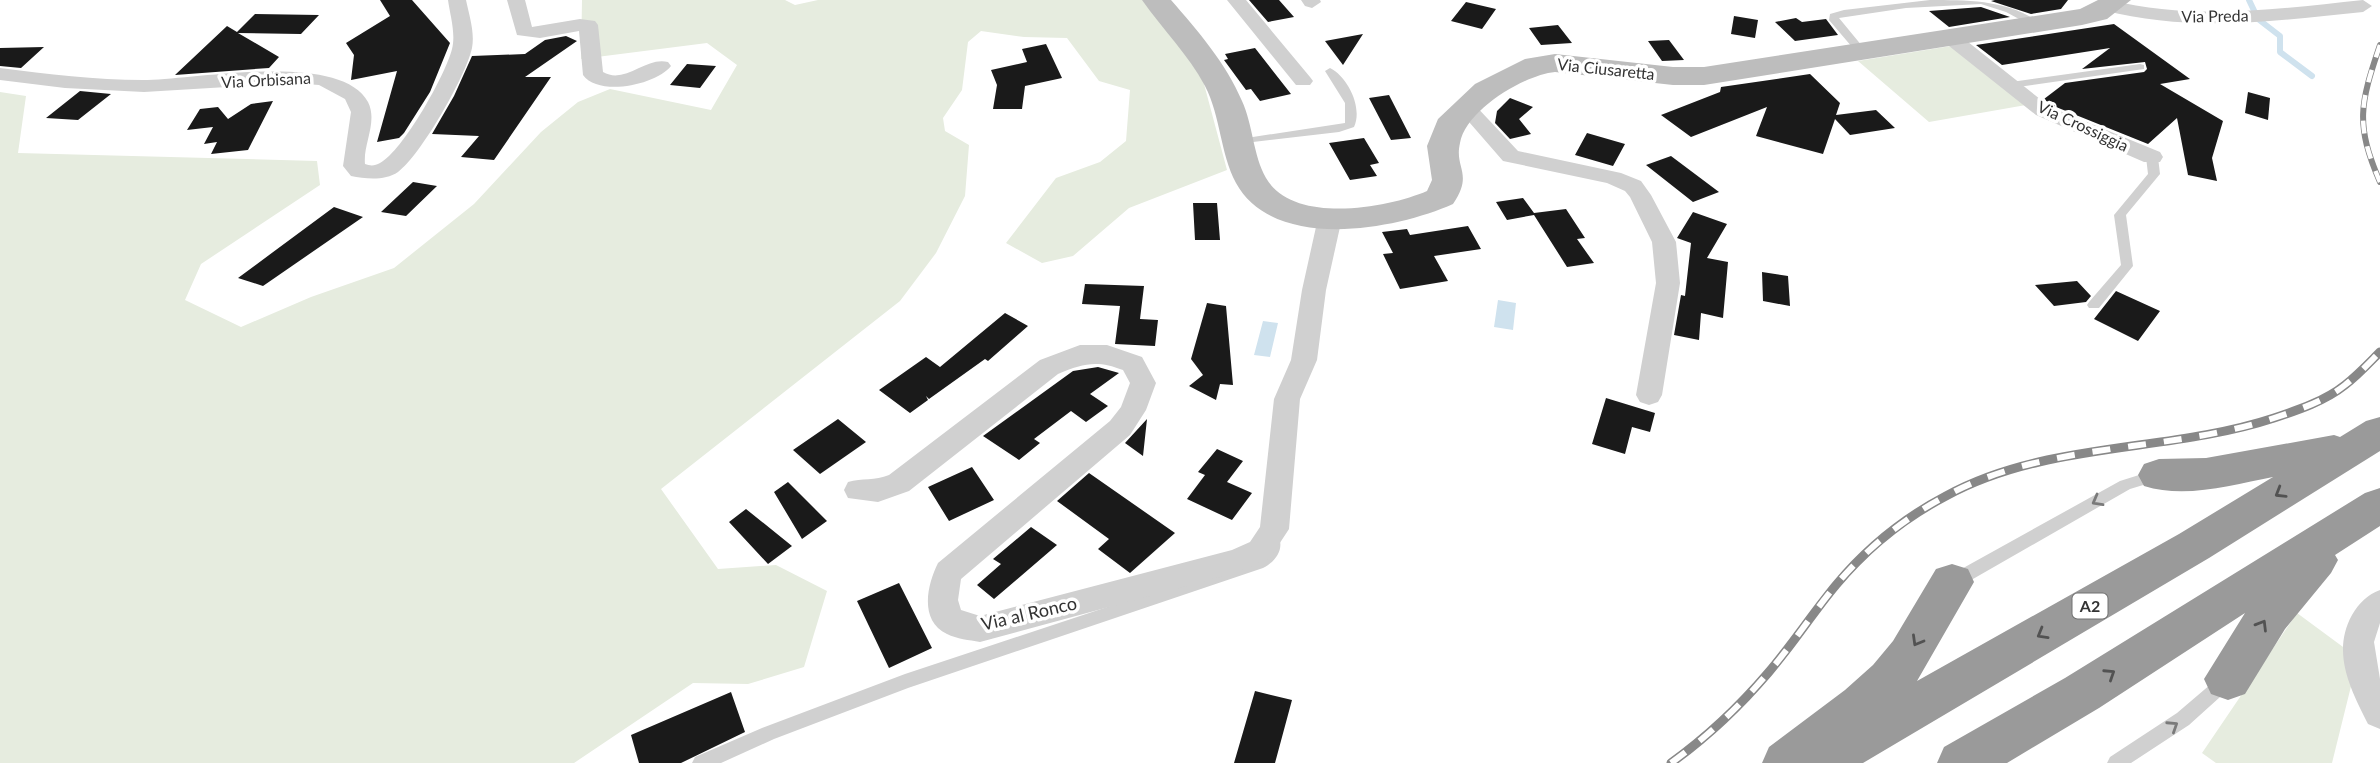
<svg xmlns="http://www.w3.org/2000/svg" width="2380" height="763" viewBox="0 0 2380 763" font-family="Lato,sans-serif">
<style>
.green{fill:#e6ecdf}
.water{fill:#cfe2ee}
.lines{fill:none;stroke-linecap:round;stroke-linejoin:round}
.stream{stroke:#cfe2ee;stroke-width:6}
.building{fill:#1a1a1a}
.lane{fill:#d0d0d0;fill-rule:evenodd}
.street{fill:#d0d0d0;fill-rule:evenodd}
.secondary{fill:#bdbdbd;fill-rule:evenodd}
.highway{fill:#9a9a9a;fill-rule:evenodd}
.rail-far1-casing{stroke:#888;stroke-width:6}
.rail-casing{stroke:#888;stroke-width:9}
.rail-far1{stroke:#fff;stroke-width:4.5;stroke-dasharray:13;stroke-linecap:butt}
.rail{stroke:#fff;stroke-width:6;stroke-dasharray:18;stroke-linecap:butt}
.oneway{stroke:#525252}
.oneway2{stroke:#7a7a7a}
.labels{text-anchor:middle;stroke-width:7;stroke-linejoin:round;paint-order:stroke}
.far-street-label{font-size:16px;fill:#333;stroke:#fff}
.shield{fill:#fff;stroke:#707070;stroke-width:2}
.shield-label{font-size:16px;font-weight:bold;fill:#333}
.street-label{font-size:18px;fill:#333;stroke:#fff}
</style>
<rect width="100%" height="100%" fill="#fff"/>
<path class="green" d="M582 0H785L795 5 818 0H1148L1200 69 1227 170 1129 208 1073 256 1042 263 1006 243 1056 178 1100 162 1126 141 1130 90 1099 81 1067 38 1024 37 981 31 968 42 962 90 943 118 945 131 969 145 965 196 936 253 900 301 661 489 718 569 776 565 827 591 804 667 748 684 693 683 574 763H0V92L26 96 18 153 317 161 320 185 201 264 185 300 241 327 311 297 394 268 474 204 541 132 578 102 610 89 711 110 737 65 707 43 581 59Z
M1951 46 2026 105 1929 122 1858 61Z
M2297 613 2358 658 2332 763H2216L2202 753Z"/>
<path class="water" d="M1498 300 1516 303 1513 330 1494 327Z
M1263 321 1278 323 1270 357 1254 355Z"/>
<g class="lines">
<path class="stream" d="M2249 0 2258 19 2280 36V52L2312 76"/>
</g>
<path class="building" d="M380 0H412L450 43 430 92 404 133 399 138 377 142 397 71 351 80 354 55 346 43 390 16Z
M1249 0H1279L1294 17 1268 22Z
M1995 0H2068L2061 9 2031 14 1991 1Z
M1466 2 1496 9 1482 29 1451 21Z
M1981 7 2010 17 1949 27 1929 11Z
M255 14 319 15 301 34 238 33 279 57 269 68 175 75 227 26 237 32Z
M1734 16 1758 20 1755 38 1731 34Z
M1796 18 1802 22 1826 19 1838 35 1795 41 1775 22Z
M2114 24 2190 79 2160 84 2223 121 2212 158 2217 181 2188 175 2177 118 2148 144 2051 105 2044 99 2065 83 2144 72 2147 69 2145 62 2082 69 2110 48 2002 65 1976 45Z
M1558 25 1572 43 1541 45 1529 28Z
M1363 34 1343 65 1325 41Z
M566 36 577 41 525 77H551L494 160 461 157 479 136 432 134 454 96 472 56 525 54 545 40Z
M1669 40 1684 60 1662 61 1648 41Z
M1046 44 1062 78 1025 86 1022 109H993L997 85 991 70 1027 62 1022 49Z
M44 47 21 68 0 66V48Z
M1255 48 1291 94 1260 101 1251 89 1246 90 1224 60 1228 59 1225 54Z
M687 64 716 66 700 88 670 85Z
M1810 74 1840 103 1836 115 1876 110 1895 128 1850 135 1835 119 1823 154 1756 136 1767 107 1691 137 1661 115 1720 92 1721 87Z
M80 91 111 94 78 120 46 118Z
M2248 92 2270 98 2268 120 2245 113Z
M1389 95 1411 138 1391 140 1369 98Z
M1510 98 1533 107 1519 119 1531 134 1510 139 1495 123 1497 111Z
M273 101 248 150 211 154 217 142 204 144 213 127 187 130 200 109 218 107 228 119 251 104Z
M1587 133 1625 144 1613 166 1575 155Z
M1364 138 1379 163 1370 165 1377 176 1350 180 1329 143Z
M1671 156 1719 192 1693 202 1646 165Z
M413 182 437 186 406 216 381 212Z
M1523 198 1534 213 1566 209 1585 238 1577 239 1594 263 1567 267 1534 215 1507 220 1496 202Z
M1193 203H1217L1220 240H1195Z
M334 207 363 217 263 286 238 278Z
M1693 212 1727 224 1707 258 1728 262 1723 318 1701 313 1699 340 1674 335 1681 295 1685 296 1691 243 1677 238Z
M1468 226 1481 249 1434 256 1448 281 1400 289 1383 254 1393 253 1382 232 1407 229 1410 235Z
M1762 272 1788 276 1790 306 1763 301Z
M2077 281 2091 296 2086 302 2054 306 2035 285Z
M1085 284 1144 286 1140 319 1158 320 1155 346 1115 344 1120 306 1082 304Z
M2116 291 2160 311 2138 341 2094 319Z
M1207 303 1226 306 1233 385 1220 384 1216 400 1189 386 1203 375 1191 359Z
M1005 313 1028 326 988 361 985 359 929 399 926 396 928 400 910 413 879 390 926 357 940 367Z
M1098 367 1119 373 1090 394 1108 406 1086 422 1071 411 1034 439 1040 443 1019 460 983 436 1073 371Z
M1606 398 1655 413 1650 432 1632 427 1625 454 1592 444Z
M838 419 866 442 820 474 793 450Z
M1147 419 1143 456 1125 443Z
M1217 449 1243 461 1227 482 1252 493 1232 520 1187 499 1205 475 1198 472Z
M972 467 994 500 949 521 928 487Z
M1089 473 1175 533 1130 573 1098 549 1109 539 1057 501Z
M788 482 827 521 802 539 774 492Z
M746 509 792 546 768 564 729 522Z
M1031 527 1057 545 994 599 977 585 1001 564 993 559Z
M899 583 932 648 889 668 857 601Z
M1255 691 1292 700 1275 763H1234Z
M731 692 745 732 681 763H639L631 735Z"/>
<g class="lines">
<path class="lane" d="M1930 0C1968 0 2011 0 2041 24L2032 26 2006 12 1981 4 1906 8 1839 18 1867 52 1862 55 1858 54 1829 20 1830 14 1844 10Z
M2140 64 2144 65V69L2011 88 2006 85 2011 82Z
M1330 68C1348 77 1363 108 1354 127L1339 132 1236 144V140L1240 139 1345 123V103L1325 71Z
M2152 154 2158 157 2160 174 2126 215 2133 266 2099 308H2089L2087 305 2089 302 2121 265 2114 215 2148 174 2146 157Z
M2158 469 2163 471 2165 475 2163 479 2130 489 1959 587 1953 589 1947 587 1945 582 1947 577 2120 481Z
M1273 535 1279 537C1284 550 1275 562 1263 568L908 688 774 739 721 763H692L695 757 762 728 905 674 1252 559 1262 553 1267 537Z
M2224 675 2230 678 2233 683 2230 688 2189 725 2131 763H2107L2110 757 2177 713 2218 678Z"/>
<path class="street" d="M448 0H466C469 15 475 32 472 48 466 76 421 155 398 172 385 181 366 179 351 176L343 166 351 112 345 99 319 85 293 83 144 92 65 88 0 80V68C48 74 95 80 143 80 195 80 340 50 368 102 378 122 363 144 365 164 370 166 375 166 380 163 403 151 446 74 452 49 456 33 450 15 448 0Z
M507 0H525L532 27 580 19 595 21 598 25 603 72C625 85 646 56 668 62L671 66C656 85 599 97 583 75L579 31 540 38 517 35Z
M1227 0H1246L1310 77 1313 81 1310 85H1296Z
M1301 0H1320L1321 2 1312 8 1305 6Z
M2110 0C2194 21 2278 9 2363 0L2372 6 2363 12C2273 21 2192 33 2103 10L2101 6Z
M1951 32 1958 34 2050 107 2160 152 2163 157 2160 162H2144L2036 115 1944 42 1941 38Z
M1466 101 1473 103 1518 151 1621 173 1641 181 1651 195 1676 242 1680 283 1662 395 1658 402 1649 405 1640 402 1636 395 1656 283 1652 242 1630 197 1625 191 1607 183 1503 161 1456 107 1459 103Z
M1330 211 1338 213 1342 218 1326 290 1317 360 1300 399 1289 529 1270 558 1238 572 980 642C969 640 957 639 947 634 919 621 927 585 938 563L1110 421 1121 407 1130 383 1123 370C1098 360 1083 363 1058 374L909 491 878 502 848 498 844 490 848 482C862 478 875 481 889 475L1040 360 1080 345H1107L1142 357 1156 383 1146 410 1130 435 961 579 958 600 961 610 980 616 1232 550 1250 542 1260 527 1274 399 1291 360 1302 290 1318 218 1322 213Z
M2380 590V623L2374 642 2380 679V729L2368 724C2351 690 2331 653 2352 615 2359 603 2367 595 2380 590Z"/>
<path class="secondary" d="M1142 0H1171C1198 31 1226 63 1242 101 1253 125 1253 155 1266 178 1293 225 1388 208 1427 191L1432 180 1427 146 1438 119 1475 84 1525 59 1555 54 1673 67H1704L2080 9 2098 0H2131L2107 19 2082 25 1704 85H1673L1555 72C1524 75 1466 110 1460 143 1454 169 1474 173 1453 204 1395 230 1274 252 1236 183 1220 153 1221 117 1205 86 1188 54 1163 30 1142 0Z"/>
<path class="highway" d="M2380 417V451L2209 558 1863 763H1762L1769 747 1845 690 1873 665 1893 641 1936 569 1952 564 1968 569 1974 582 1917 681 2179 534 2273 477C2232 485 2185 499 2144 486L2138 475 2144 464 2159 459 2206 458 2334 435 2340 437 2366 421Z
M2380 488V526L2335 555 2338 560 2331 573 2285 629 2245 694 2228 700 2211 694 2204 679 2245 613 2099 708 2007 763H1937L1944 747 2065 678 2365 493Z"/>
<defs>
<path id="rail-far1" d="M2380 45C2360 104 2355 124 2380 182"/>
<path id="rail" d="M1671 763C1707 737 1739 707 1768 673 1792 645 1812 614 1836 585 1866 549 1904 518 1946 496 2046 441 2168 453 2274 418 2298 410 2325 401 2345 385 2358 375 2369 363 2380 352"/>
</defs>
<use href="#rail-far1" class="rail-far1-casing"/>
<use href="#rail" class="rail-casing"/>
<use href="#rail-far1" class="rail-far1"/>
<use href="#rail" class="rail"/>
</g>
<defs><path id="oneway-chevron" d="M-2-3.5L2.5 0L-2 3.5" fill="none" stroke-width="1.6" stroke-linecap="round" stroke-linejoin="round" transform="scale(1.75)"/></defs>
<g class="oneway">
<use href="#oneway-chevron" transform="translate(2280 493) rotate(149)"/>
<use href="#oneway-chevron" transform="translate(2262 625) rotate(-59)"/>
<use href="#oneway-chevron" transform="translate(2042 634) rotate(150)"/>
<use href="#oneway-chevron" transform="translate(1917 641) rotate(120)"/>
<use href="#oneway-chevron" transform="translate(2110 674) rotate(-33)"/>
</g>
<g class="oneway2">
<use href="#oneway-chevron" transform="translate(2097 501) rotate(151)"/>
<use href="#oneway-chevron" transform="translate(2173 726) rotate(-33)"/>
</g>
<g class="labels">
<g class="far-street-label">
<text transform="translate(2215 16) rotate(-1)" y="6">Via Preda</text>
<text transform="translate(1606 69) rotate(6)" y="6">Via Ciusaretta</text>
<text transform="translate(266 80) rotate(-3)" y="6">Via Orbisana</text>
<text transform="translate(2083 126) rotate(25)" y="6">Via Crossiggia</text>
</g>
<rect class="shield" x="2072.5" y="593.5" width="35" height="25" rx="5"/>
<g class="shield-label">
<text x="2090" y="612">A2</text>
</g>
<g class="street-label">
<text transform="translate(1029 614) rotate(-13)" y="6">Via al Ronco</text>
</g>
</g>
</svg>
